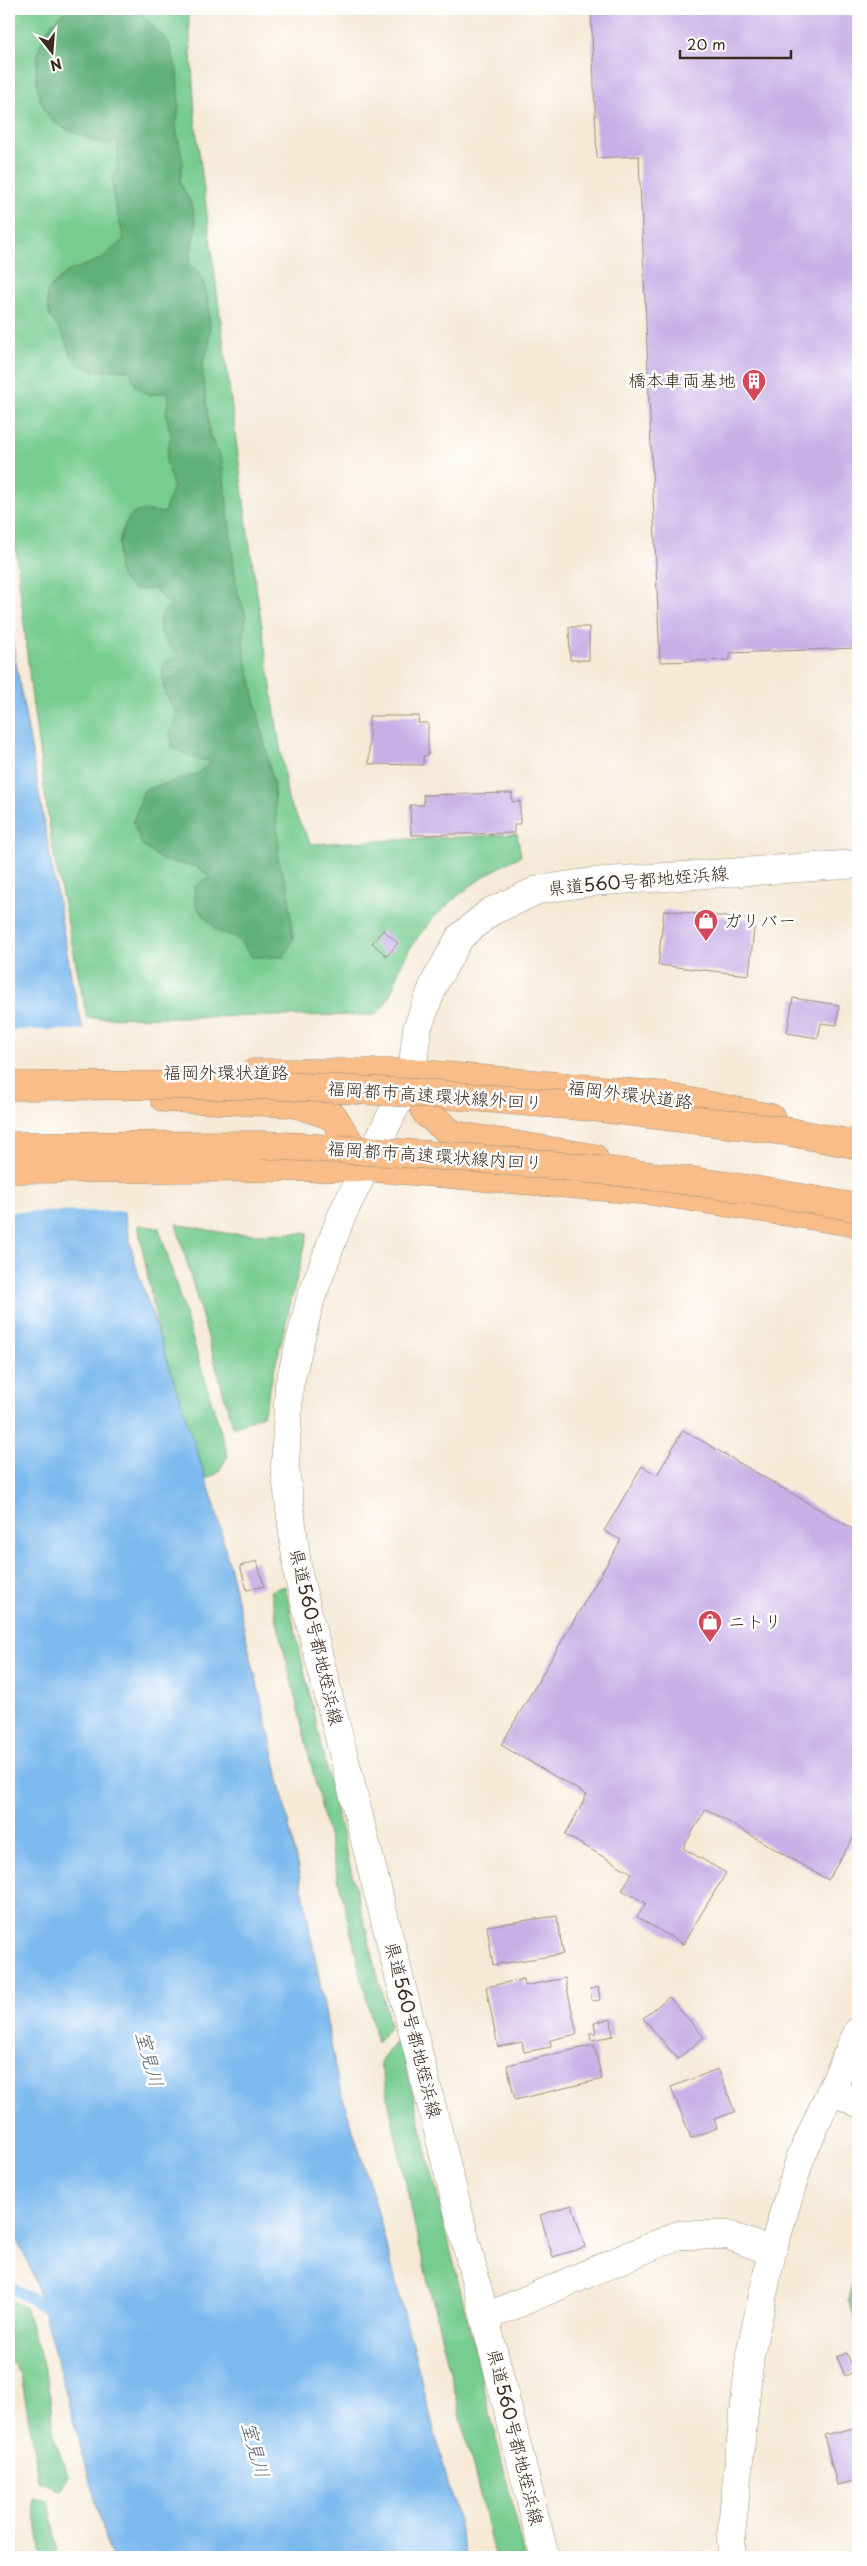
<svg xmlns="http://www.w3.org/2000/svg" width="867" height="2566" viewBox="0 0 867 2566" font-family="'Playpen Sans','Klee One',sans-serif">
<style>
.green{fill:#77cc90;stroke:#597b57}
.forest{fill:#61b07a;stroke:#4e6d4c}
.water{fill:#7bb9ee;stroke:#5b7286}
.pier{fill:#f6ead7}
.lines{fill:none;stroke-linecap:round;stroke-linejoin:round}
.stream{stroke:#7bb9ee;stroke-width:11}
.building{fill:#c8b0e6}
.minor-casing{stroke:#988a7a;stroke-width:29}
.highway-casing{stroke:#988a7a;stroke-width:29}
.minor{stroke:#fff;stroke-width:28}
.highway{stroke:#f8bd88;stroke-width:28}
.highway-bridge-casing{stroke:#988a7a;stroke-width:29;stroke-linecap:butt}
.highway-bridge{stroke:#f8bd88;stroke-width:28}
.labels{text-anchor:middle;stroke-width:5;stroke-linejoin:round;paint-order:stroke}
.poi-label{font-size:18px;fill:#3b2a1e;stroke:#fff;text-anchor:start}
.street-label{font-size:18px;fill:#3b2a1e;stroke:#fff}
.water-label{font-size:19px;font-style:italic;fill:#515c67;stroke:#fff}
</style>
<rect width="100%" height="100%" fill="#fff"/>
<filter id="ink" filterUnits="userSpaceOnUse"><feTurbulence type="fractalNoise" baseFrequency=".02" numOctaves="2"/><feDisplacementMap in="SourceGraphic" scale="10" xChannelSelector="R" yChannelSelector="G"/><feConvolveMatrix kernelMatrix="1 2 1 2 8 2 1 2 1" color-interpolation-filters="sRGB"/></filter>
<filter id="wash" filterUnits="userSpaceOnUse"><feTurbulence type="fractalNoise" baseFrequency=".0096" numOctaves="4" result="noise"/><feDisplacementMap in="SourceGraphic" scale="20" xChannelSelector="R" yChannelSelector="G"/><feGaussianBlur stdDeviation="1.12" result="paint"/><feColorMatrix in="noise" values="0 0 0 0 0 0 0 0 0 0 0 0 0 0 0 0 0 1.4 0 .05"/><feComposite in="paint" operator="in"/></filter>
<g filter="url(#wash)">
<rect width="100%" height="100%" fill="#f6ead7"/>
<path class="green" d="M9 9H188L196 128 248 533 288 800 311 844 517 834 521 856C473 879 424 917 401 965 392 986 393 999 375 1015L87 1018 52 846 31 691 9 485Z
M176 1224 231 1234 308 1233 263 1415 233 1427Z
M138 1225 159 1228 228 1456 217 1474 187 1485Z
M285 1586 332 1794 390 2025 377 2043 270 1591Z
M399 2037 525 2557H495L418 2241 380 2062Z
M858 2256V2328L848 2300Z
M9 2300 25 2307 48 2381 55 2441 68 2475 61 2490 37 2481 35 2453 21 2376 9 2358Z
M33 2498 48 2501 59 2557H41Z"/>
<path class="forest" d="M73 9H141L144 17 169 43 177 70 179 107 176 128 183 161 180 182 191 204 196 223 189 265 201 276 208 299 210 324 209 347 202 364 210 436 222 461 237 591 246 615 243 644 273 782 279 845 278 862 288 886 293 939 284 957H252L236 937 217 931 196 906 194 887 210 876 197 867 162 860 142 845 133 822 144 790 196 774 212 762 191 757 172 747 170 733 177 713C166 696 159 684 164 664L180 656C168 647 153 629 162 614 164 611 169 607 171 605L161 597 156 589 134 590C130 587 125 583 123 579 113 566 119 523 133 514 142 509 155 511 164 513L173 486 166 459 171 435 166 414 169 392 149 395 136 386 130 371C114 367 106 373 96 371 71 367 70 351 62 333 61 330 57 327 55 324 47 313 47 303 47 291L67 272 101 259 124 239 114 201 112 179 118 165V141C100 145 100 143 83 136 74 132 59 127 52 120 26 93 32 21 73 9Z"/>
<path class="water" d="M9 622 72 981 135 1263 215 1506 272 1746 304 1897 338 2082 376 2205 467 2557H111L33 2274 9 2222Z"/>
<path class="pier" d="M9 1030H86L126 1211 9 1212Z"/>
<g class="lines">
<path class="stream" d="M9 2286 55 2313"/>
</g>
<g id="blocks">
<path class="building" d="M591 9H858V648L730 653V660L660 662 639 156 597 158Z
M569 627H589V660H570Z
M369 716H419L418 723H428V755L423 756V765L369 764Z
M512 793V802L520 801V824H514V833L411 835 410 805H424L423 795Z
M664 910 755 920 749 975 658 965Z
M383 930 398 943 387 956 372 943Z
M793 998 839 1005 837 1025 821 1023 818 1038 787 1033Z
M683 1430 858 1532V1830L828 1880 706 1809 683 1848 726 1873 683 1944 637 1917 646 1903 622 1890 632 1873 565 1835 587 1795 501 1745 621 1540 604 1531 642 1466 657 1475Z
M257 1561 264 1586 247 1590 240 1566Z
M557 1916 563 1954 493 1965 487 1926Z
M565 1978 577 2034 550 2040 551 2047 524 2052 522 2042 498 2047 486 1987 523 1979 524 1986Z
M598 1987 600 2000 592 2001 590 1989Z
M669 1997 704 2037 678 2059 643 2018Z
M611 2019 613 2036 591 2040 590 2033H596L594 2022Z
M594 2045 602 2079 515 2100 507 2065Z
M718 2069 735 2112 714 2119 717 2128 691 2138 671 2087Z
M572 2205 585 2247 553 2257 540 2215Z
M847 2353 854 2372 845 2376 837 2357Z
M858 2427V2480L837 2485 824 2435Z"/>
</g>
</g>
<g filter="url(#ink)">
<use href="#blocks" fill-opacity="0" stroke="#988a7a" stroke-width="1"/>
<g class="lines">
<defs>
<path id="minor" d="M832 2091 858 2103
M486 2317 678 2235H728L772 2252
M545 2557 298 1574 285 1467 289 1386 310 1301 341 1217 412 1073 417 1029 434 984 460 937 490 912 538 890 591 882 858 864
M732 2557 731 2536 750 2355 772 2252 800 2159 858 2031"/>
<path id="highway" d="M254 1073H412L656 1095 771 1118
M412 1073 426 1113 454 1135 594 1158
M164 1098 293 1103 333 1116 365 1167
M9 1146 262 1145
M9 1169 365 1167 652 1191 858 1223"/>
</defs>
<use href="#minor" class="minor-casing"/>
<use href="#highway" class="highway-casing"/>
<use href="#minor" class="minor"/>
<use href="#highway" class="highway"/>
<defs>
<path id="highway-bridge" d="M9 1086 263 1085 434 1094 592 1107 785 1131 858 1145
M262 1145C462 1155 661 1170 858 1208"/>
</defs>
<use href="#highway-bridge" class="highway-bridge-casing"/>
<use href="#highway-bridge" class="highway-bridge"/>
</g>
</g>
<defs>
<symbol id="building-pin" viewBox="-11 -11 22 30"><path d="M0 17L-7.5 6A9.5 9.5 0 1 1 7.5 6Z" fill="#d1495b" stroke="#fff"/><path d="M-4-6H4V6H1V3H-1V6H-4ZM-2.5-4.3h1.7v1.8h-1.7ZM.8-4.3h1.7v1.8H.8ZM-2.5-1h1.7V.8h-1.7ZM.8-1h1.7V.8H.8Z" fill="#fff"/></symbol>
<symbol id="shop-pin" viewBox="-11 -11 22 30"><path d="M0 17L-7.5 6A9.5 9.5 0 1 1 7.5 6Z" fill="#d1495b" stroke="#fff"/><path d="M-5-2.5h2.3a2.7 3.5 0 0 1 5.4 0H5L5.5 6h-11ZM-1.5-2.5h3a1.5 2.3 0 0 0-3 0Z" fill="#fff"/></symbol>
</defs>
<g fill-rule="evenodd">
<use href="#building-pin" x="740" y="367" width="28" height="38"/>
<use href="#shop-pin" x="692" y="907" width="28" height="38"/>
<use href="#shop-pin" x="696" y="1608" width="28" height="38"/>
</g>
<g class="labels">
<g class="poi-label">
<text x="736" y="387" text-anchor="end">橋本車両基地</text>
<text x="724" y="927">ガリバー</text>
<text x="728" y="1628">ニトリ</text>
</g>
<g class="street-label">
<text transform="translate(638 881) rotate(-5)" y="6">県道560号都地姪浜線</text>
<text x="226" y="1079">福岡外環状道路</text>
<text transform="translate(630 1095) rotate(7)" y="6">福岡外環状道路</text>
<text transform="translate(435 1096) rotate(4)" y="6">福岡都市高速環状線外回り</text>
<text transform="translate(435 1156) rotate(4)" y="6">福岡都市高速環状線内回り</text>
<text transform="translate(316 1637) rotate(77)" y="6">県道560号都地姪浜線</text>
<text transform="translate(413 2030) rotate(76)" y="6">県道560号都地姪浜線</text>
<text transform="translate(515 2437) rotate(76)" y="6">県道560号都地姪浜線</text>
</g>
<g class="water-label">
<text transform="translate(150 2059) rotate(75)" y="7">室見川</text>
<text transform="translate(256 2450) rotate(75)" y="7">室見川</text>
</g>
</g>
<rect width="867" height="2566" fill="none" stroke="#fff" stroke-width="30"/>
<g transform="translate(52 52) rotate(163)" stroke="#ffffff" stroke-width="4" paint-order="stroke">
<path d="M0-4L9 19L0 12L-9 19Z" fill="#3b2a1e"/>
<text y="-8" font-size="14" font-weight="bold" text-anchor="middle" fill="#3b2a1e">N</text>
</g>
<path d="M680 50v8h111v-8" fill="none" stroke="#3b2a1e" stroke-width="2.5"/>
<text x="687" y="50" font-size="15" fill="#3b2a1e" stroke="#ffffff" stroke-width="4" paint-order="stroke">20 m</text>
</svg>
